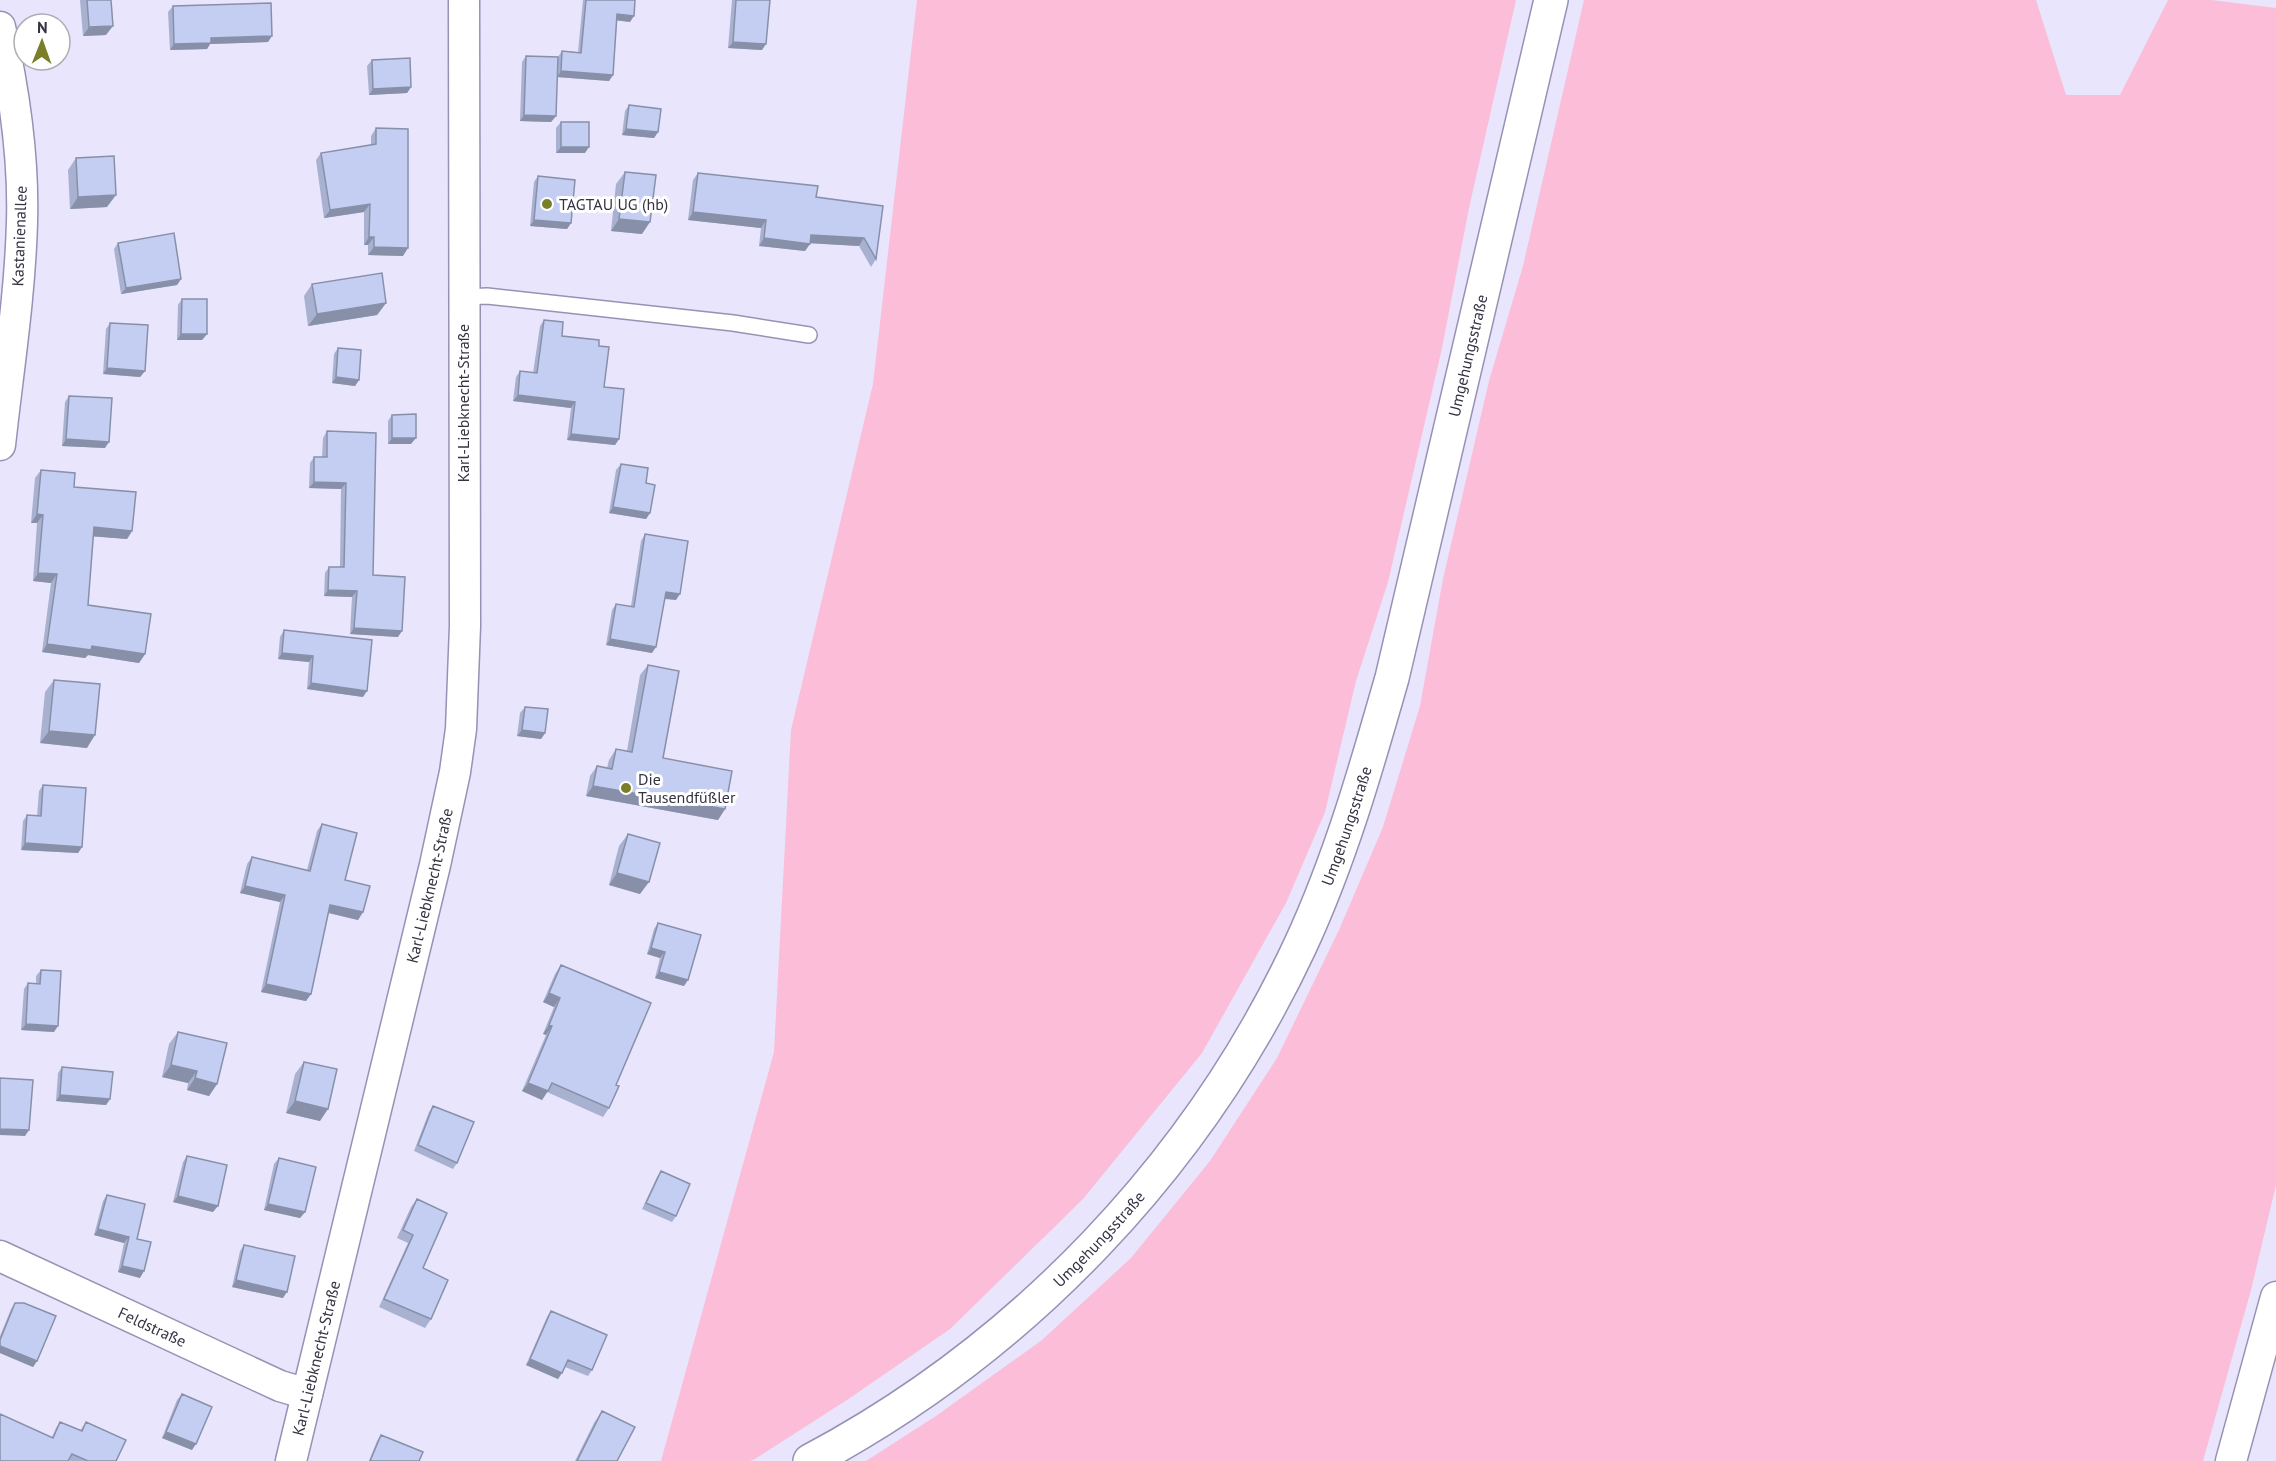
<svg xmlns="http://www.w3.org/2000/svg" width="2276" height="1461" viewBox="0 0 2276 1461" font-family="'PT Sans',sans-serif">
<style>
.green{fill:#fbbdd7}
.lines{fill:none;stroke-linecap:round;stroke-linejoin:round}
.service-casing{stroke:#9791b4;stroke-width:18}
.minor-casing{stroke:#9791b4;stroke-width:33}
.secondary-casing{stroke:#9791b4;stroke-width:36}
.service{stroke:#fff;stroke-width:15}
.minor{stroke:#fff;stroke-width:30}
.secondary{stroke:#fff;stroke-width:33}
.wall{fill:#a8b1d0}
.shaded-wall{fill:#8890a9}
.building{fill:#c3cef2;stroke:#8890a9;stroke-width:1.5}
.poi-dot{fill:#797e28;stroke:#fff;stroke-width:2}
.labels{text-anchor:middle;stroke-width:6;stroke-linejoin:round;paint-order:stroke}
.poi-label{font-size:16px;fill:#353342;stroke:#fff;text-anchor:start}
.street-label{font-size:16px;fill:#353342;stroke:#fff}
</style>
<rect width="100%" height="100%" fill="#e8e5fc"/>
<path class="green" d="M917 0H1516L1469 208 1442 348 1388 582 1356 681 1325 812 1286 903 1202 1053 1083 1199 950 1329 850 1398 755 1459 750 1461H661L774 1052 791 730 873 384Z
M1584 0H2036L2066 95H2120L2168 0H2211L2276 8V1185L2251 1290 2203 1461H866L936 1416 1042 1340 1131 1258 1210 1161 1277 1058 1339 930 1383 827 1420 706 1443 579 1489 381 1523 266Z"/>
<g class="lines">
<defs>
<path id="service" d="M463 297 487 296 733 323 809 335"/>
<g id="minor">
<path d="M0 27C14 90 24 157 22 222 20 297 8 371 0 445"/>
<path id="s1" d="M0 1256 280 1386 307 1394"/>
<path id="s2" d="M291 1461 435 865 455 772 461 729 465 626 464 0"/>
<path d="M2231 1461 2276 1297"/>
</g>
<g id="secondary">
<path id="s3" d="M810 1461C1023 1348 1198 1164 1300 946 1340 860 1366 769 1392 678L1551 0"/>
</g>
</defs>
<use href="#service" class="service-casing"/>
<use href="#minor" class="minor-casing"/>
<use href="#secondary" class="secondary-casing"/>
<use href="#service" class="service"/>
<use href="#minor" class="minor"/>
<use href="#secondary" class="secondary"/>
</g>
<path class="wall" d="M80 0H111L106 35 83 36Z
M583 0H635L630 22 617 20 613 75 609 81 557 77 556 116 551 122 520 121 522 62 526 56 557 74 558 57 562 51 578 52Z
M732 0H770L762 50 728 48Z
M173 6 268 42 210 44 207 49 170 50 168 12Z
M372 60 411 87 407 93 369 95 367 66Z
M629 105 658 132 654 138 622 135 625 111Z
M561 122 585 153H556V128Z
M376 128 403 256 368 255V245H364V212L324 218 316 160 321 153 371 145V136Z
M76 158 107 207 70 209 68 170Z
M625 172 642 234 611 231 616 184Z
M698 173 816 197 883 206 876 259 871 267 859 246 810 243 805 251 759 246 761 228 688 220 693 180Z
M538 176 571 223 567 229 530 226 534 182Z
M118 243 181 279 177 285 121 294 114 249Z
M312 284 386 303 377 315 308 326 304 296Z
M182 299 207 334 202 340H177L178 305Z
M544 320 562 336 599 346 604 387 619 439 615 445 567 440 571 408 513 401 516 377 520 371 533 373 540 326Z
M110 323 145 371 140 377 103 374 106 329Z
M338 348 359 380 355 386 332 383 334 354Z
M69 396 105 448 62 446 65 402Z
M392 415 411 444H388V421Z
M327 431 376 433 373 575 398 637 350 634 352 597 324 596 325 573 329 567H340L341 489 309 488 310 463 314 457H322L323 438Z
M621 464 646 483 650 513 646 519 609 513 616 470Z
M41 470 74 487 132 531 127 539 93 536 88 605 145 654 139 663 88 655 85 658 42 652 51 583 33 581 37 523H31L35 478Z
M645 534 676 600 664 599 652 653 606 645 612 610 616 604 631 606 641 541Z
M284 630 363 697 307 689 309 662 278 659 280 637Z
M648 665 663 758 725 809 718 820 586 796 590 776 597 766 607 768 609 760 616 749 627 751 640 675Z
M54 680 87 748 40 743 45 692Z
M525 707 545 733 541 739 517 736 520 713Z
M43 785 82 847 78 853 21 850 23 821 27 815 37 816 39 791Z
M322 824 345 880 363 912 358 920 328 913 311 994 306 1001 261 992 280 902 240 893 247 864 252 857 307 870 317 831Z
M628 834 640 894 609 885 619 846Z
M658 923 684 986 655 978 660 958 647 954 654 929Z
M561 965 616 1085 609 1108 603 1117 547 1092 542 1100 522 1091 546 1035 543 1034 554 1007 543 1002 555 974Z
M41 970 54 1032 21 1030 24 989 28 983 36 984V976Z
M178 1032 217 1084 209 1096 187 1090 188 1083 162 1077 169 1044Z
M304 1062 320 1121 286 1113 295 1074Z
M62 1067 110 1099 106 1105 56 1101 58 1073Z
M433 1106 457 1163 453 1169 414 1151 429 1112Z
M187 1156 213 1212 173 1202 183 1162Z
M279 1158 305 1212 300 1218 264 1210 274 1164Z
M661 1171 676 1216 672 1222 642 1209 657 1177Z
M107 1195 137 1239 140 1278 118 1272 124 1243 94 1235 103 1201Z
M417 1199 423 1268 431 1319 425 1328 379 1307 408 1243 397 1238 411 1207Z
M244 1245 283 1298 232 1287 240 1251Z
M15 1303 37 1361 33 1367 0 1353V1336L11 1309Z
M551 1311 592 1370 588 1376 565 1367 558 1379 526 1365 547 1317Z
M182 1394 192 1450 162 1438 177 1400Z
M602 1411 617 1461H575L594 1423Z
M60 1422 80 1431 86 1422 116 1461H70L69 1460 52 1437 56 1428Z
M381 1435 419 1461H369L377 1441Z"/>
<path class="shaded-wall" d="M617 14 634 16 630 22 613 20Z
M113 26 106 35 83 36 89 27Z
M272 36 268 42 210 44 207 49 170 50 174 44 211 38Z
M733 42 766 44 762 50 728 48Z
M561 71 613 75 609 81 557 77Z
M411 87 407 93 369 95 373 89Z
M524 115 556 116 551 122 520 121Z
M626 129 658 132 654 138 622 135Z
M561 147H589L585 153H556Z
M116 195 107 207 70 209 78 197Z
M370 204 364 212 324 218 330 210Z
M693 212 766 220 761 228 688 220Z
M619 219 650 222 642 234 611 231Z
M534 220 571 223 567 229 530 226Z
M811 235 864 238 859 246 806 243Z
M369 237H374L368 245H364Z
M764 238 810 244 805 251 759 246Z
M374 247 408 248 403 256 368 255Z
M181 279 177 285 121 294 126 288Z
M386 303 377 315 308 326 317 314Z
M181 334H207L202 340H177Z
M107 368 145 371 140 377 103 374Z
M336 377 359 380 355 386 332 383Z
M518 395 575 402 571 408 513 401Z
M571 434 619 439 615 445 567 440Z
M392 438H416L411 444H388Z
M66 439 109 442 105 448 62 446Z
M314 482 346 483 341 489 309 488Z
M613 507 650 513 646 519 609 513Z
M37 514 43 515 37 523H31Z
M94 527 132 531 127 539 88 536Z
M38 573 57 574 51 583 33 581Z
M328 590 357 591 352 597 324 596Z
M666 592 680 594 676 600 661 598Z
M354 628 402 631 398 637 350 634Z
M610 639 656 647 652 653 606 645Z
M47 644 92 646 145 654 139 663 88 655 85 658 42 652Z
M282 653 313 656 309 662 278 659Z
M311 683 367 691 363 697 307 689Z
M522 730 545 733 541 739 517 736Z
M49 731 95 735 87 748 40 743Z
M593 786 725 809 718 820 586 796Z
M25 843 82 847 78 853 21 850Z
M617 873 649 882 640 894 609 885Z
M245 886 285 895 280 902 240 893Z
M330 905 363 912 358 920 325 912Z
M651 948 665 952 660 958 647 954Z
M659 972 688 980 684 986 655 978Z
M266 984 311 994 306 1001 261 992Z
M549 993 560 998 554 1007 543 1002Z
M26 1024 58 1026 54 1032 21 1030Z
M549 1025 552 1026 546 1035 543 1034Z
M171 1065 197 1071 188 1083 162 1077Z
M195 1078 217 1084 209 1096 187 1090Z
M528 1083 548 1091 542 1100 522 1091Z
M60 1095 110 1099 106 1105 56 1101Z
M295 1101 328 1109 320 1121 286 1113Z
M0 1129 29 1130 25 1136 0 1135Z
M178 1196 218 1206 213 1212 173 1202Z
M268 1204 305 1212 300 1218 264 1210Z
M98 1229 129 1237 124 1243 94 1235Z
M122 1266 144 1271 140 1278 118 1272Z
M236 1280 287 1292 283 1298 232 1287Z
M0 1346 37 1361 33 1367 0 1353Z
M530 1359 562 1373 558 1379 526 1365Z
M166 1432 196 1444 192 1450 162 1438Z"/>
<path class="building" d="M87 0H111L113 26 89 27Z
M586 0H635L634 16 617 14 613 75 561 71 562 51 581 53Z
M736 0H770L766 44 733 42Z
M271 3 272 36 211 38V43L174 44 173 6Z
M526 56 558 57 556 116 524 115Z
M410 58 411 87 373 89 372 60Z
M629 105 661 109 658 132 626 129Z
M561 122H589V147H561Z
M376 128 408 129V248L374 247V237H369L370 204 330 210 321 153 376 144Z
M114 156 116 195 78 197 76 158Z
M625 172 656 175 650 222 619 219Z
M698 173 818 186 816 197 883 206 876 259 864 238 811 235 810 244 764 238 766 220 693 212Z
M538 176 575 180 571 223 534 220Z
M174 233 181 279 126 288 118 243Z
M382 273 386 303 317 314 312 284Z
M182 299H207V334H181Z
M544 320 563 322 562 336 599 340V346L609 347 604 387 624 389 619 439 571 434 575 402 518 395 520 371 537 373Z
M110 323 148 325 145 371 107 368Z
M338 348 361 350 359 380 336 377Z
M69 396 112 398 109 442 66 439Z
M416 414V438H392V415Z
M327 431 376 433 373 575 405 577 402 631 354 628 357 591 328 590 329 567H344L346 483 314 482V457H327Z
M621 464 648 468 646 483 655 485 650 513 613 507Z
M41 470 75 473 74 487 136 492 132 531 94 527 88 605 151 614 145 654 92 646 91 650 47 644 57 574 38 573 43 515 37 514Z
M645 534 688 541 680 594 666 592 656 647 610 639 616 604 634 607Z
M284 630 372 640 367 691 311 683 313 656 282 653Z
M648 665 679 671 663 758 732 771 725 809 593 786 597 766 612 769 616 749 632 752Z
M54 680 100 684 95 735 49 731Z
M525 707 548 709 545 733 522 730Z
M43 785 86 788 82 847 25 843 27 815 41 816Z
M322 824 357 833 345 880 370 886 363 912 330 905 311 994 266 984 285 895 245 886 252 857 310 871Z
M628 834 660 843 649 882 617 873Z
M658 923 701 935 688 980 659 972 665 952 651 948Z
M561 965 651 1003 616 1085 619 1086 609 1108 552 1083 548 1091 528 1083 552 1026 549 1025 560 998 549 993Z
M41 970 61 971 58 1026 26 1024 28 983 40 984Z
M178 1032 227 1043 217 1084 195 1078 197 1071 171 1065Z
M304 1062 337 1069 328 1109 295 1101Z
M62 1067 113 1072 110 1099 60 1095Z
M0 1078 33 1080 29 1130 0 1129Z
M433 1106 474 1122 457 1163 418 1145Z
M187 1156 227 1165 218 1206 178 1196Z
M279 1158 316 1167 305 1212 268 1204Z
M661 1171 690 1184 676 1216 646 1203Z
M107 1195 145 1204 137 1239 151 1242 144 1271 122 1266 129 1237 98 1229Z
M417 1199 447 1213 423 1268 448 1280 431 1319 384 1299 413 1235 403 1230Z
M244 1245 295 1256 287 1292 236 1280Z
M15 1303H24L56 1316 37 1361 0 1346V1340Z
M551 1311 607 1335 592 1370 568 1360 562 1373 530 1359Z
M182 1394 212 1407 196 1444 166 1432Z
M602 1411 635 1427 617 1461H577Z
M0 1414 53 1438 60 1422 82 1431 86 1422 126 1440 116 1461H88L72 1454 68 1461H0Z
M381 1435 423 1452 419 1461H370Z"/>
<g class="poi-dot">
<circle cx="547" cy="204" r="6"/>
<circle cx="626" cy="788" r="6"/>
</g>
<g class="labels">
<g class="poi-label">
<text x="559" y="210">TAGTAU UG (hb)</text>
<text x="638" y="785">Die<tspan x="638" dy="18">Tausendfüßler</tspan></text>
</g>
<g class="street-label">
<text transform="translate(19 236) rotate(-88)" y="6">Kastanienallee</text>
<text dy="6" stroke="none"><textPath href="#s3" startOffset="1338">Umgehungsstraße</textPath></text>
<text transform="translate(463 403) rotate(-90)" y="6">Karl-Liebknecht-Straße</text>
<text dy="6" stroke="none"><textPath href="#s3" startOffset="852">Umgehungsstraße</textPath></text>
<text dy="6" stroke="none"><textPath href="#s2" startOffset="592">Karl-Liebknecht-Straße</textPath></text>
<text dy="6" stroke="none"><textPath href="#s3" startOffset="366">Umgehungsstraße</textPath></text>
<text dy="6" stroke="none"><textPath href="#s1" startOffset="168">Feldstraße</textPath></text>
<text dy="6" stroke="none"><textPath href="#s2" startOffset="106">Karl-Liebknecht-Straße</textPath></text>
</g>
</g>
<g transform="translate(42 42) rotate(1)"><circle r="28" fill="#ffffff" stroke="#aeadb3" stroke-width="1.5"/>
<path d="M0-4.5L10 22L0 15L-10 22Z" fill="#797e28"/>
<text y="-9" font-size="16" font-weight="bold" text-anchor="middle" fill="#353342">N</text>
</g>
</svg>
